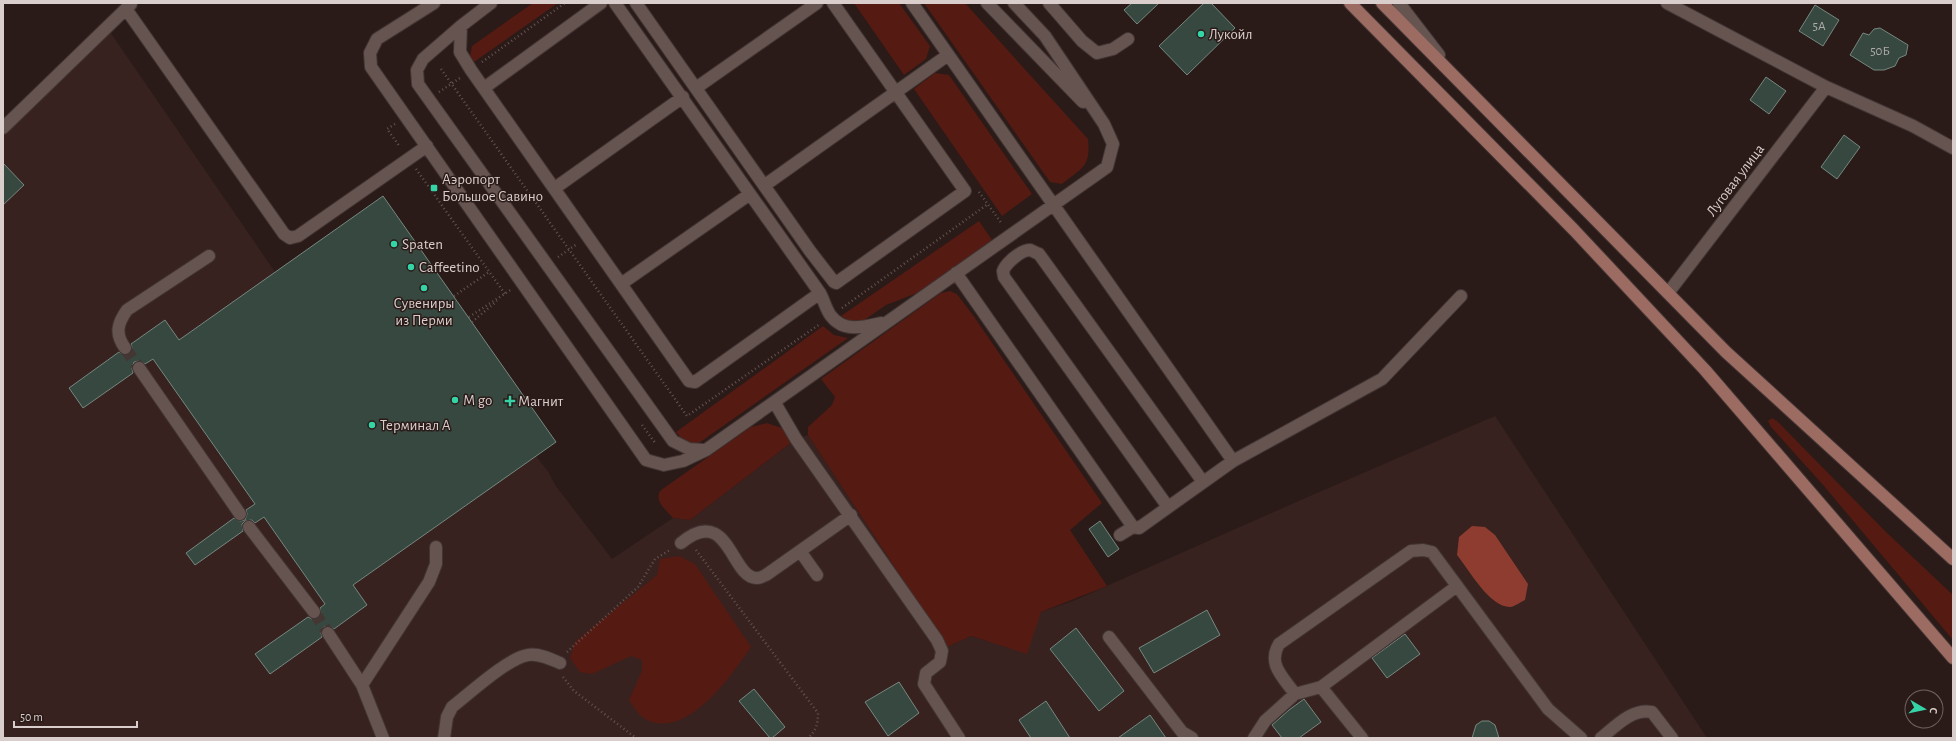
<svg xmlns="http://www.w3.org/2000/svg" width="1956" height="741" viewBox="0 0 1956 741" font-family="'Alegreya Sans',sans-serif">
<style>
.built{fill:#38221f}
.green{fill:#551a12}
.water{fill:#8e3c30}
.building{fill:#374841;stroke:#758880}
.lines{fill:none;stroke-linecap:round;stroke-linejoin:round}
.minor-tunnel{stroke:#443633;stroke-width:12;stroke-dasharray:12 6;stroke-linecap:butt}
.minor-casing{stroke:#423534;stroke-width:14}
.major-casing{stroke:#423534;stroke-width:14}
.path{stroke:#625451;stroke-width:2.5;stroke-dasharray:1 3;stroke-linecap:butt}
.minor{stroke:#665450;stroke-width:12}
.major{stroke:#9c6b61;stroke-width:12}
.poi-dot{fill:#35d4a7;stroke:#2a1b18;stroke-width:1.5}
.labels{text-anchor:middle;stroke-width:3;stroke-linejoin:round;paint-order:stroke}
.number-label{font-size:13px;fill:#b0aca9}
.poi-label{font-size:15px;fill:#d9cecc;stroke:#2a1b18;text-anchor:start}
.street-label{font-size:15px;fill:#d9cecc;stroke:#2a1b18}
</style>
<rect width="100%" height="100%" fill="#2a1b18"/>
<path class="built" d="M110 32 275 272 383 196 556 442 536 456 549 473 555 485 612 559 673 518 690 520 796 439 808 435 947 647 971 636 989 642 1041 612 1073 601 1310 496 1495 416 1707 738H3V133Z"/>
<path class="green" d="M533 3H558L474 62 470 57 472 46Z
M854 3H899L930 46 926 59 904 75Z
M924 3H965L1088 139C1091 167 1082 168 1062 184L1050 182Z
M935 73 949 75 1032 194 1002 216 914 89Z
M979 221 992 240 917 293 886 305 863 321 850 322 841 316Z
M950 291 957 294 975 318 1102 503 1070 530 1107 586 1041 612 1027 654 971 636 947 647 808 435V427L832 405 835 397 821 379 941 293Z
M823 326 834 335 848 338 696 445 684 442 676 432Z
M1772 418 1777 421 1885 531 1953 595V640L1824 486 1771 427 1768 421Z
M767 423 782 428 792 442 690 520 673 518C666 510 653 500 661 490L751 427Z
M679 556 695 564 751 647C731 676 687 741 645 719 639 716 633 706 629 700L642 671V660L631 656 592 674 580 672 570 658 575 642 657 575 660 559Z"/>
<path class="water" d="M1472 526 1485 527 1495 535 1528 584 1525 600C1521 602 1515 606 1511 607 1490 608 1469 570 1457 555L1459 537Z"/>
<path class="building" d="M1132 3H1159L1137 24 1124 10Z
M1204 3H1211L1235 28 1187 75 1159 46Z
M1815 5 1839 20 1823 46 1799 31Z
M1880 28 1908 45 1906 55 1899 58 1895 66 1884 70H1874L1850 55 1863 33 1869 35 1874 29Z
M1766 77 1786 91 1769 114 1750 100Z
M1844 135 1860 147 1837 179 1821 167Z
M3 163 24 185 3 205Z
M383 196 556 442 353 585 367 605 334 629 328 626 324 627 321 633 322 637 270 674 255 654 308 617 312 619 318 618 321 614 320 608 325 604 264 517 255 523 252 520 245 521 242 524 243 531 195 565 186 553 234 518 240 521 245 520 247 514 246 510 255 504 153 359 145 364 139 361 134 362 132 368 133 373 83 408 69 388 119 352 125 355 129 354 132 348 131 344 165 320 179 340Z
M1100 521 1119 549 1108 557 1089 529Z
M1207 610 1220 635 1154 673 1139 648Z
M1076 628 1124 691 1099 711 1050 649Z
M1405 634 1420 654 1387 678 1372 658Z
M899 682 919 713 888 736 865 702Z
M754 689 785 727 772 738H770L739 701Z
M1304 699 1321 722 1299 738H1282L1272 725 1289 710Z
M1046 701 1070 738H1031L1019 720Z
M1150 715 1166 738H1118Z
M1482 721H1489L1495 725 1499 738H1472L1476 725Z"/>
<g class="lines">
<path class="minor-tunnel" d="M125 348 139 368
M314 612 328 633"/>
<defs>
<path id="minor" d="M434 3 377 39 370 53 371 67 646 460 664 465 683 461 706 450 1107 167 1113 144 1104 124 1045 36 1014 3
M491 3 461 26 423 59 417 70 418 84 673 441 689 449 703 450
M615 3 820 293C824 300 826 310 831 316 844 333 864 327 881 323
M636 3 810 251 834 282 836 283 965 191 833 3
M912 3 1233 461 1139 528 1133 527 956 273
M987 3 1083 102
M1049 3 1082 41 1097 53 1113 49 1128 39
M1399 3 1439 55
M1667 3 1826 87
M126 9 284 234 290 238 298 236 427 146
M461 26 460 52 471 70 689 381 695 382 820 293
M484 88 601 3
M696 88 817 3
M3 128 131 4
M765 185 948 55
M555 188 683 97
M621 284 750 194
M1668 293 1826 87 1913 126 1953 148
M125 348C115 334 117 324 127 310L209 256
M139 368 240 514
M775 403 796 439 937 640 942 651 940 662 926 673 924 684 959 738
M1233 461 1382 379 1461 296
M1168 507 1004 277 1003 271C1006 263 1021 250 1030 250 1033 251 1036 253 1039 254L1203 482
M249 527 314 612
M1120 535 1133 527
M681 543C729 503 731 579 757 578 760 578 764 576 766 575L851 515
M800 551 817 575
M328 633 362 685 383 738
M1109 637 1182 732 1192 738
M362 685 429 582 436 564V547
M1321 687 1362 738
M1295 694C1283 677 1267 664 1279 644L1411 551 1423 550 1432 552 1548 709 1581 738
M444 738 447 717 452 707C470 693 508 658 528 655 538 653 551 659 560 663
M1254 738 1265 721 1295 694 1321 687 1457 586
M1601 738C1616 726 1632 708 1652 712L1672 738"/>
<path id="major" d="M1350 3 1574 230 1705 370 1953 658
M1382 3 1726 352 1953 559"/>
</defs>
<use href="#minor" class="minor-casing"/>
<use href="#major" class="major-casing"/>
<path class="path" d="M482 62 565 3
M441 69 687 416 820 324
M439 92 460 78
M395 124 387 129 400 147
M416 169 505 294
M979 192 1002 224
M558 257 577 244
M454 296 489 272
M842 308 988 204
M469 317 512 289
M472 322 497 301
M642 425 656 444
M696 550 818 713C818 724 816 731 808 738
M567 652 638 587 655 559 670 550
M563 677 574 691 636 738"/>
<use href="#minor" class="minor"/>
<use href="#major" class="major"/>
</g>
<g class="poi-dot">
<circle cx="1201" cy="34" r="4"/>
<rect x="430" y="184" width="8" height="8" rx="2"/>
<circle cx="394" cy="244" r="4"/>
<circle cx="411" cy="267" r="4"/>
<circle cx="424" cy="288" r="4"/>
<circle cx="455" cy="400" r="4"/>
<path d="M508 395h4v4h4v4h-4v4h-4v-4h-4v-4h4z"/>
<circle cx="372" cy="425" r="4"/>
</g>
<g class="labels">
<g class="number-label">
<text x="1819" y="30">5А</text>
<text x="1880" y="55">50Б</text>
</g>
<g class="poi-label">
<text x="1209" y="39">Лукойл</text>
<text x="442" y="184">Аэропорт<tspan x="442" dy="17">Большое Савино</tspan></text>
<text x="402" y="249">Spaten</text>
<text x="419" y="272">Caffeetino</text>
<text x="424" y="308" text-anchor="middle">Сувениры<tspan x="424" dy="17">из Перми</tspan></text>
<text x="463" y="405">М go</text>
<text x="518" y="406">Магнит</text>
<text x="380" y="430">Терминал А</text>
</g>
<g class="street-label">
<text transform="translate(1735 180) rotate(-53)" y="5">Луговая улица</text>
</g>
</g>
<rect width="1956" height="741" fill="none" stroke="#d9cecc" stroke-width="8"/>
<g transform="translate(1924 709) rotate(99)"><circle r="19" fill="#2a1b18" stroke="#706360"/>
<path d="M0-3L7 15L0 10L-7 15Z" fill="#35d4a7"/>
<text y="-6" font-size="11" font-weight="bold" text-anchor="middle" fill="#d9cecc">С</text>
</g>
<path d="M14 721v6h123v-6" fill="none" stroke="#d9cecc" stroke-width="2"/>
<text x="20" y="721" font-size="12" fill="#d9cecc" stroke="#2a1b18" stroke-width="3" paint-order="stroke">50 m</text>
</svg>
